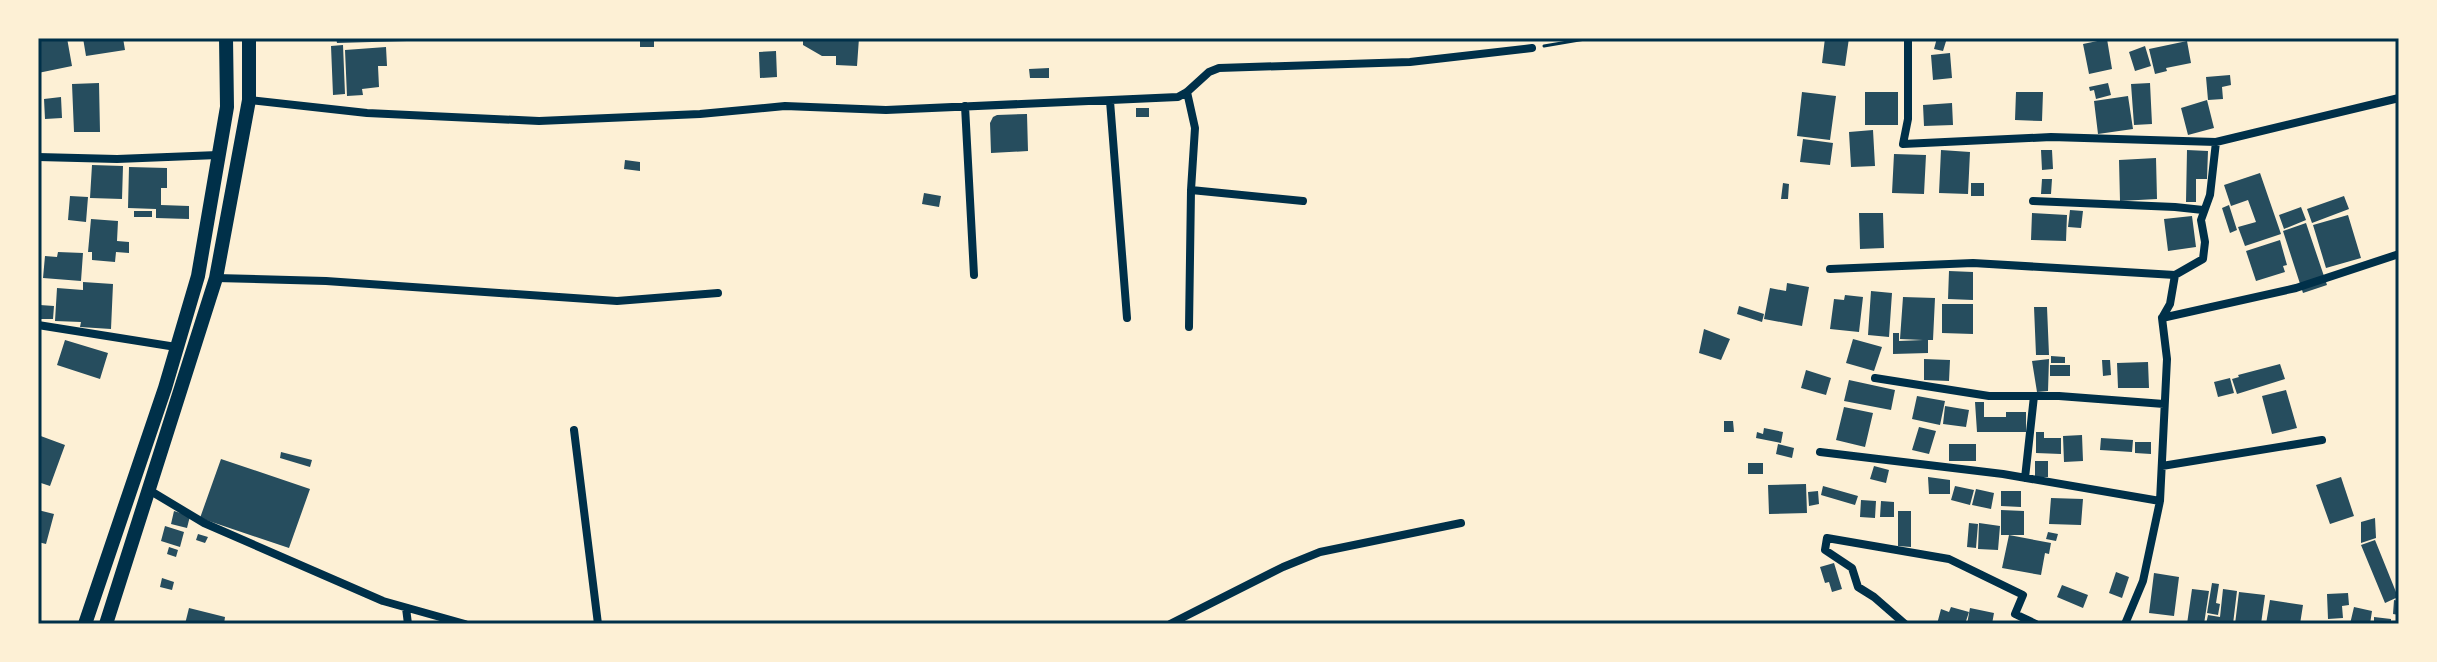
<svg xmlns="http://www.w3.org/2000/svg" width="2437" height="662" viewBox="0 0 2437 662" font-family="Georgia,serif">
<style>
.building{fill:#264d5e}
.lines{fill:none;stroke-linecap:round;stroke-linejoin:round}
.path{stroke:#003049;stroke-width:3}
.minor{stroke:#003049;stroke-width:8}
.secondary{stroke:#003049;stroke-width:14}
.neatline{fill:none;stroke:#003049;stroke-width:3}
</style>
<rect width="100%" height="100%" fill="#fdf0d5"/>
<path class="building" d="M51 38H67L72 66 38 73V41Z
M83 38H123L125 50 86 56Z
M336 38H407V41L337 43Z
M640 38H654V47H640Z
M803 38H859L857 66 836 65V56H822L803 45Z
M1825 38H1849L1845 66 1822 63Z
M1937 38H1947L1943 51 1934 49Z
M2107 39 2112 69 2089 74 2083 44Z
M2187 41 2191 63 2166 68 2167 71 2155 74 2149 49Z
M343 45 345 94 333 95 331 46Z
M2145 46 2151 66 2135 71 2129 52Z
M386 47 387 66H378L379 87 362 89 363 95 347 96 345 50Z
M776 51 777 77 760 78 759 52Z
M1950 53 1952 78 1933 80 1931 55Z
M1049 68V78H1030L1029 69Z
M2230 75 2231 85 2222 87 2223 99 2208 100 2206 77Z
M99 83 100 132H74L72 84Z
M2108 83 2111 95 2096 99 2094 90 2090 91 2089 87Z
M2150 83 2152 124 2134 125 2131 84Z
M1802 92 1836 96 1830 140 1797 136Z
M1865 92H1898V125H1865Z
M2016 92H2043L2042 121 2015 120Z
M2128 96 2133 129 2098 134 2094 101Z
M61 97 62 118 45 119 44 99Z
M2207 100 2214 128 2188 135 2181 108Z
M1952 103 1953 125 1924 126 1923 105Z
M1136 108H1149V117H1136Z
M1027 114 1028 151 991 153 990 123 993 117 997 115Z
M1873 130 1875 166 1851 167 1849 132Z
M1803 139 1833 143 1830 165 1800 162Z
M1941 150 1970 152 1968 194 1939 193Z
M2041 150H2052L2053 169 2042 170Z
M2187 150 2208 151 2207 179H2196V202H2186Z
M1894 154 1926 155 1924 194 1892 193Z
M2156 158 2157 199 2120 201 2119 160Z
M625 160 640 162V171L624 169Z
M92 165 123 166 122 199 90 198Z
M129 167 167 168V188H161V205L189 206V219L156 218V209L128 208Z
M2260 173 2281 234 2245 246 2238 227 2256 222 2248 200 2231 206 2224 185Z
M2042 179H2052L2051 194H2041Z
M1783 183 1789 184 1788 199H1781Z
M1971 183H1984V196H1971Z
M924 193 941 196 939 207 922 204Z
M70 196 88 197 86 222 68 220Z
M2344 196 2349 209 2312 223 2307 209Z
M2229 205 2237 230 2230 233 2222 208Z
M2301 207 2306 220 2284 229 2279 215Z
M2070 210 2083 211 2081 228 2068 227Z
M134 211H152V217H134Z
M1859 213H1883L1884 248 1860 249Z
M2032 213 2067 215 2066 241 2031 240Z
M2348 215 2361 258 2326 268 2313 225Z
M2192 216 2196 247 2168 251 2164 219Z
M91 219 118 221 117 241 129 242V253L116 252 115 262 92 260V252H88Z
M2306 223 2327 285 2303 293 2283 231Z
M2280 240 2287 265 2283 266 2285 272 2256 281 2246 251Z
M58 252 83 253 81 281 43 278 45 256 57 257Z
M1949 271 1973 272V300L1948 299Z
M83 282 113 284 111 329 80 327 81 322 55 321 57 288 83 290Z
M1787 283 1809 287 1802 326 1764 319 1770 288 1786 291Z
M1871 291 1892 293 1889 337 1868 335Z
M1845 295 1863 297 1859 332 1830 329 1834 299 1844 300Z
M1903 297 1935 298 1933 340H1928V353L1893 354V333H1899V341L1923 340 1900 339Z
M1942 304H1973V334L1942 333Z
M40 305 54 306 53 319H40Z
M1739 306 1764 314 1762 322 1737 314Z
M2034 307H2047L2049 355H2036Z
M1704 329 1730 339 1721 360 1699 353Z
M1853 339 1882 347 1874 371 1846 363Z
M65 340 108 353 100 379 57 365Z
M2051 356 2065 357V363H2051Z
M1924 359 1950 360 1949 381 1924 380Z
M2049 359 2048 391 2037 392 2032 361Z
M2102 360H2110L2111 375 2103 376Z
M2148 362 2149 388H2118L2117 363Z
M2280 364 2285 379 2237 394 2232 379 2239 377 2238 375Z
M2050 365H2070V376H2050Z
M1806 370 1831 378 1826 395 1801 388Z
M2230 378 2234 393 2218 397 2214 382Z
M1849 380 1895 390 1891 410 1844 401Z
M2286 390 2297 428 2272 434 2262 396Z
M1917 396 1945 401 1940 425 1912 419Z
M1975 402H1984V417H2006V412H2026V432H1977Z
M1945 406 1969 410 1966 427 1943 424Z
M1844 407 1873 413 1865 447 1836 440Z
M1724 421H1733L1734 432H1724Z
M1919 427 1936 431 1929 454 1912 450Z
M1764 428 1783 432 1781 443 1756 438 1757 432 1763 434Z
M2036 432H2044V438H2061V454L2036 453Z
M38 435 65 445 50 486 38 482Z
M2082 435 2083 461 2064 462 2063 436Z
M2101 438 2133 440 2132 452 2100 450Z
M2135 442H2151V454L2135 453Z
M1778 444 1794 448 1792 458 1776 454Z
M1949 444H1976V461H1949Z
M281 452 312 460 310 467 280 458Z
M221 459 310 489 289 548 200 518Z
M2035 461H2048V477H2035Z
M1748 463H1763V474H1748Z
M1874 466 1889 470 1886 483 1870 479Z
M1928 477 1950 480V494H1929Z
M2341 477 2354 516 2330 524 2316 485Z
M1806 484 1807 513 1769 514 1768 485Z
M1823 486 1858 496 1855 505 1821 495Z
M1955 486 1974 490 1970 505 1951 500Z
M1976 489 1994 493 1991 509 1972 505Z
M1818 491 1819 504 1809 506 1808 492Z
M2001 491H2021V507L2001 506Z
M2051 498 2083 499 2081 525 2049 524Z
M1861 500 1876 501 1875 518 1860 517Z
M1881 501 1894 502V517H1880Z
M38 510 54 514 46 544 38 542Z
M2001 510 2024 511V535H2001Z
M174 511 190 516 187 528 171 524Z
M1898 511H1911V547L1898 546Z
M2375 518 2376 538 2361 543V522Z
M1969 523 1978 524 1976 548 1967 547Z
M1979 523 2000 526 1998 550 1978 549Z
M165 526 184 532 180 547 161 541Z
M2048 532 2058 534 2056 541 2046 539Z
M198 534 208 537 205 543 196 540Z
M2009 535 2051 543 2049 554 2045 553 2041 575 2002 568Z
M2375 540 2398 597 2385 603 2361 545Z
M169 547 178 550 176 557 167 554Z
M1834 563 1842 589 1832 592 1829 582 1825 583 1820 567Z
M2116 572 2129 577 2122 598 2109 593Z
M2154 573 2179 577 2174 616 2149 613Z
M162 578 174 582 172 590 160 587Z
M2212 583 2219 584 2216 603 2220 604 2218 615 2207 613Z
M2062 585 2088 595 2083 608 2057 597Z
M2192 589 2209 591 2204 624H2187Z
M2223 589 2237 591 2233 624H2206L2208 615 2220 617Z
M2239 592 2265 595 2261 624H2235Z
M2348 593 2349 605 2342 606 2343 618 2328 619 2327 594Z
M2270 600 2303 605 2300 624H2266Z
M2394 600 2399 601V615L2393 614Z
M1951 607 1969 612 1965 624H1937L1941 609 1949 612Z
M2354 607 2372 611 2370 624H2350Z
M189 608 225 617 224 624H185Z
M1970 608 1994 613 1992 624H1967Z
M2374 617 2391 619V624H2374Z"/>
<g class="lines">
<path class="path" d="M1544 46 1591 38"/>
<path class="minor" d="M1908 38V119L1903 144 2051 137 2216 142 2399 98
M1187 92 1195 128 1191 190 1303 201
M249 100 367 113 539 121 700 114 785 106 886 110 1178 97 1187 92 1209 72 1219 68 1410 62 1532 48
M1110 101 1127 318
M965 106 974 275
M38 157 117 159 218 155
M2033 201 2175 207 2203 210
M1830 269 1973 263 2175 275
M216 278 326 281 617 301 718 293
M2162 318 2296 288 2399 254
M38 325 176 347
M1189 327 1191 190
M1875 378 1989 396H2059L2164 404
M574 430 598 624
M1820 452 2003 474 2160 501
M2162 466 2322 440
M2025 478 2034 396
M149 490 204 523 383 601 465 624
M406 608 408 624
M1170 624 1283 567 1320 552 1461 523
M1905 624 1874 597 1858 587 1852 568 1825 550 1827 538 1949 559 2023 595 2015 614 2036 624
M2125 624 2143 581 2160 501 2167 359 2162 318 2170 304 2175 275 2203 259 2205 242 2201 220 2210 195 2216 142"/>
<path class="secondary" d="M85 624 165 388 198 276 227 107 226 38
M106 624 216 278 249 100V38"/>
</g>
<rect width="2437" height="662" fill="none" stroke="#fdf0d5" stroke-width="80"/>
<rect x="40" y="40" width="2357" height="582" class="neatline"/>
</svg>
